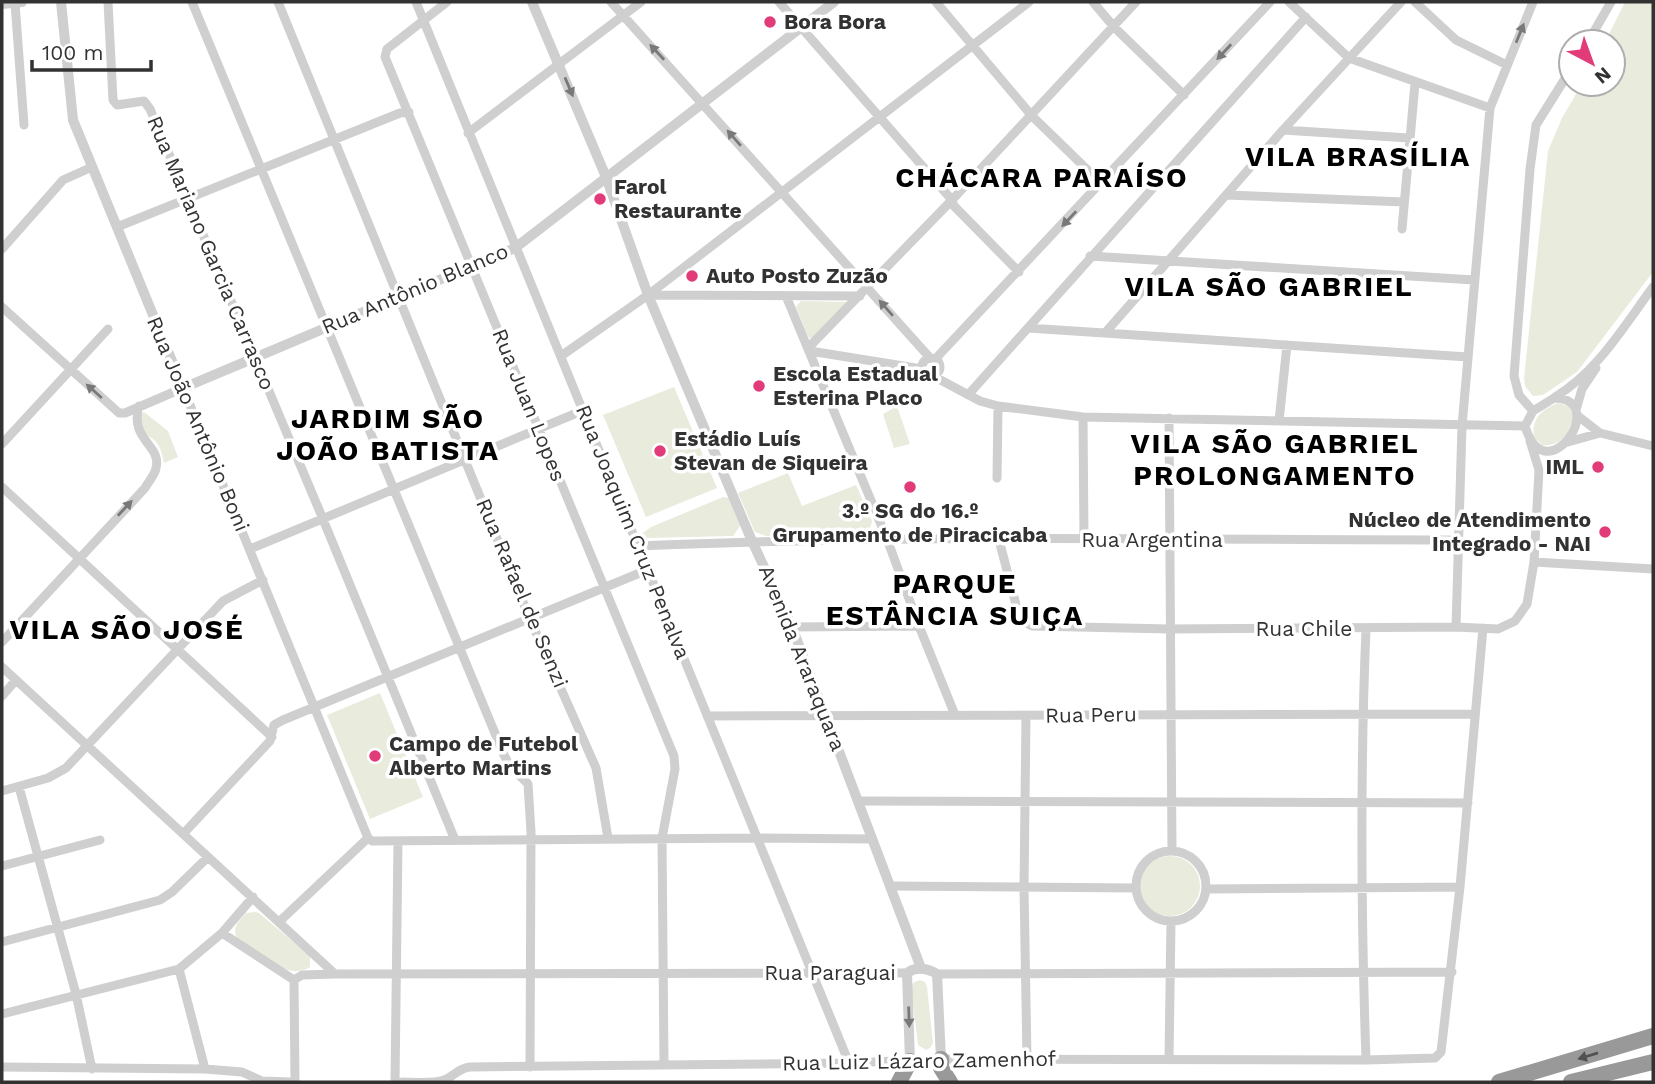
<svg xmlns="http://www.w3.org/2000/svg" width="1655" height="1084" viewBox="0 0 1655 1084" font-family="'Work Sans',sans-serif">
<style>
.green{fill:#e9ebdd}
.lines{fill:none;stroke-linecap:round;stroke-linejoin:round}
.minor{stroke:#cfcfcf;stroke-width:9}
.tertiary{stroke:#cfcfcf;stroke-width:10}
.motorway{stroke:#999;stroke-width:16}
.oneway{fill:#797979}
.oneway2{fill:#515151}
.poi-dot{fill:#e13b7a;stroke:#fff;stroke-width:2.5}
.labels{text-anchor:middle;stroke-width:7;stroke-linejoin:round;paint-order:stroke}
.poi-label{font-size:21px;font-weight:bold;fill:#323232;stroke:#fff;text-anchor:start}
.street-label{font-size:21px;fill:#323232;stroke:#fff}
.district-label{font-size:28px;font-weight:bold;letter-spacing:2px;fill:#000;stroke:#fff}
</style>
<rect width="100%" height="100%" fill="#fff"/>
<path class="green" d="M1625 2H1653V272L1577 372 1543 395 1533 396 1525 386 1524 378 1548 151 1562 118 1582 84H1613V42H1605Z
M801 301 848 302 812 339 808 337 796 307Z
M674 387 717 488 646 517 603 415Z
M1558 403 1568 406 1574 415C1569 432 1562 447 1542 445L1534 437C1531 419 1542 409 1558 403Z
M897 406 910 444 894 448 883 414Z
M144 412 168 431 178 457 164 463C162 456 161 446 155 441 151 436 145 436 141 431V414Z
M788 473 802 506 856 485 872 521 870 529 861 536H766L755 532 738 493Z
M723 497 729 498 740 526 733 536 645 538 640 535 651 527Z
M380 693 423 797 370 819 327 715Z
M1140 886a30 30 0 1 1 60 0a30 30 0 1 1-60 0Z
M255 912 259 913 310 956V967C288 982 256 951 238 940 231 928 238 922 246 913Z
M920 980 925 982 927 987 933 1043 930 1048 926 1050 918 1045 911 987 914 982Z"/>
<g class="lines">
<path class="minor" d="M108 2 113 100 117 105 144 101 150 109 320 512 455 840
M192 2 504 755 510 766 528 784 531 832 530 1067
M278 2 527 612 596 768 608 838
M416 2 849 1063
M447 2 387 49 385 57 674 756 675 769 662 838 664 1064
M611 2 931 359
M779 2 952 200 954 206 1019 272
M936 2 1032 116 1102 184
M1093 2 1114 27 1184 95
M1289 2 1349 58 1490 108
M1415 2 1456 40 1507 65
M15 3 24 125
M1588 42 1611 2
M1283 130 1409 138
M468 133 641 2
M1227 195 1404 202
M117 227 400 113 409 112
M1402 229 1415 83
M2 249 63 180 92 167
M1090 256 1474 280
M648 295 860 296
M786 296 887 539 919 626 955 715
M2 307 119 413H125L183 388 368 838
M1028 328 1468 357
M1105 333 1283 130 1401 2
M808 348 952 200 1136 2
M810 351 922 369
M561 356 648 295 1029 2
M922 367a9 9 0 1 1 18 0a9 9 0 1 1-18 0Z
M936 361 939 355 1270 2
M933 376 980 401 998 406 1083 417 1525 426
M968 395 1306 17
M1555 397C1598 371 1624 326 1653 287
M1554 398C1611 398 1546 496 1525 426L1533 411Z
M1576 410 1582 389 1596 368
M1533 411 1519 395 1514 376 1530 169 1536 125 1571 69
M1578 416 1600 433
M1083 417 1084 539
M1169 418 1172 851
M1279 421 1287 345
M1568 442 1600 433 1653 446
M2 444 108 329
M997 478 998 406
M2 487 272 737
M999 540 1020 620 1032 626 1170 629 1456 627 1498 629 1515 621 1527 604 1534 562 1539 470 1530 441
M638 546C911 534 1184 540 1457 540
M250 549 584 410
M1534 562 1653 569
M792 627 919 626
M1456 627 1462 426 1490 108 1533 2
M2 642 145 488C148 482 155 475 156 468 162 445 129 440 139 406
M2 667 335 974
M2 696 16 680
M707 716 1474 714
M1026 716 1024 888 1027 1059
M19 787 76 994 92 1069
M2 791 48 778 66 768 223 601 263 580
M858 801 1468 803
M183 834 270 741 274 725 283 720 647 570
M368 838 372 841 755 838 872 839
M1136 886a35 35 0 1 1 70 0a35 35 0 1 1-70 0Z
M2 866 100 840
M891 886 1136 888
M1207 889 1460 887
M280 921 368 838
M222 933 294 980 302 975 335 974 907 973
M2 942 160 900 172 892 208 857
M179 969 205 1069
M937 974 1452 972
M294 980 295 1082
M2 1014 179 969 222 933 253 897
M1169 1059 1171 921
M1366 1060C1361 916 1360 772 1366 629
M2 1067 205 1069 242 1072 262 1081 291 1082
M395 1082 398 841
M402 1082C415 1082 432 1084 444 1080 455 1076 458 1068 470 1067L849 1063 941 1059 1366 1060 1435 1058 1441 1052 1460 887 1483 628"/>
<path class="tertiary" d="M61 2 73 120 183 388 515 248 834 2
M532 2 606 177 648 295 752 541 792 627 921 968
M2 4 22 2
M910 1061 907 973C917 966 927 968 937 974L941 1059"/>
<path class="motorway" d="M941 1059V1068L950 1082
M899 1082 910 1061
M1499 1082 1653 1036
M1571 1082 1653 1062"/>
</g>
<defs><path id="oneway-solid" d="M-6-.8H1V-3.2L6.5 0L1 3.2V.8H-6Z" transform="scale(1.75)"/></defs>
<g class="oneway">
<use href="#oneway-solid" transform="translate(1520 33) rotate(-68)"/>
<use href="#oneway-solid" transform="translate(657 52) rotate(-133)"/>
<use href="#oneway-solid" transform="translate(1224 52) rotate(133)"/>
<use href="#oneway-solid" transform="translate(569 87) rotate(67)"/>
<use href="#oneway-solid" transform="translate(734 138) rotate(-131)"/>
<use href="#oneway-solid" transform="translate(1069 219) rotate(133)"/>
<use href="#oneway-solid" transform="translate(886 308) rotate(-131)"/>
<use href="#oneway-solid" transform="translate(94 391) rotate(-138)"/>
<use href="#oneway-solid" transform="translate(125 508) rotate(-47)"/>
<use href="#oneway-solid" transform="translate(909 1017) rotate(88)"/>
</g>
<use class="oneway2" href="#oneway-solid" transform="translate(1588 1056) rotate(163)"/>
<g class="poi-dot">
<circle cx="770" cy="22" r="7"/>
<circle cx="600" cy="199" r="7"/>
<circle cx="692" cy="276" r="7"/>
<circle cx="759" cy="386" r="7"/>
<circle cx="660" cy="451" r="7"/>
<circle cx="1598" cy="467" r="7"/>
<circle cx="910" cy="487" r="7"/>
<circle cx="1605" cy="532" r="7"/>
<circle cx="375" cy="756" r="7"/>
</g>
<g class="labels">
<g class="poi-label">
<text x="784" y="29">Bora Bora</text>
<text x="614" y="194">Farol<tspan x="614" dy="24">Restaurante</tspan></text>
<text x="706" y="283">Auto Posto Zuzão</text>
<text x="773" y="381">Escola Estadual<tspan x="773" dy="24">Esterina Placo</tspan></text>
<text x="674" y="446">Estádio Luís<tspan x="674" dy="24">Stevan de Siqueira</tspan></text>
<text x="1584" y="474" text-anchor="end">IML</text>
<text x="910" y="518" text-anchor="middle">3.º SG do 16.º<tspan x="910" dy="24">Grupamento de Piracicaba</tspan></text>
<text x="1591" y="527" text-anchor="end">Núcleo de Atendimento<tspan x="1591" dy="24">Integrado - NAI</tspan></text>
<text x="389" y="751">Campo de Futebol<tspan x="389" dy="24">Alberto Martins</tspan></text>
</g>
<g class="street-label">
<text transform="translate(211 253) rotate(67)" y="7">Rua Mariano Garcia Carrasco</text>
<text transform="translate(415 289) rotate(-23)" y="7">Rua Antônio Blanco</text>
<text transform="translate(529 405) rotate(68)" y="7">Rua Juan Lopes</text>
<text transform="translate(198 424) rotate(67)" y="7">Rua João Antônio Boni</text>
<text transform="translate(633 532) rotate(68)" y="7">Rua Joaquim Cruz Penalva</text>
<text x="1152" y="547">Rua Argentina</text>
<text transform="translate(522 593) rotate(67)" y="7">Rua Rafael de Senzi</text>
<text x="1304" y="636">Rua Chile</text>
<text transform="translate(802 658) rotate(68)" y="7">Avenida Araraquara</text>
<text transform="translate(1091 715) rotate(-1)" y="7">Rua Peru</text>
<text x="830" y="980">Rua Paraguai</text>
<text transform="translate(919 1061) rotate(-1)" y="7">Rua Luiz Lázaro Zamenhof</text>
</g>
<g class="district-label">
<text x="1358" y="166">VILA BRASÍLIA</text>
<text x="1042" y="187">CHÁCARA PARAÍSO</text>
<text x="1269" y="296">VILA SÃO GABRIEL</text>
<text x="388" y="428">JARDIM SÃO<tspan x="388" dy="32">JOÃO BATISTA</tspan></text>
<text x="1275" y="453">VILA SÃO GABRIEL<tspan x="1275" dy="32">PROLONGAMENTO</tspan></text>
<text x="955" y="593">PARQUE<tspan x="955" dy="32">ESTÂNCIA SUIÇA</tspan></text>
<text x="127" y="639">VILA SÃO JOSÉ</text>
</g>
</g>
<rect width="1655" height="1084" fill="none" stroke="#323232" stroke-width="7"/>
<g transform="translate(1592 63) rotate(139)"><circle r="33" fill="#ffffff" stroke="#adadad" stroke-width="2"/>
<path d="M0-5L12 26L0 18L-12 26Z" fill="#e13b7a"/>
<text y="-10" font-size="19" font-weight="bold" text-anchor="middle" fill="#323232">N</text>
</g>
<path d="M32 60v10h119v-10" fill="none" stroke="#323232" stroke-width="3.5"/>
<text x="42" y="60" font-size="21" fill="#323232" stroke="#ffffff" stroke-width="5" paint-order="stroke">100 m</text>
</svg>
